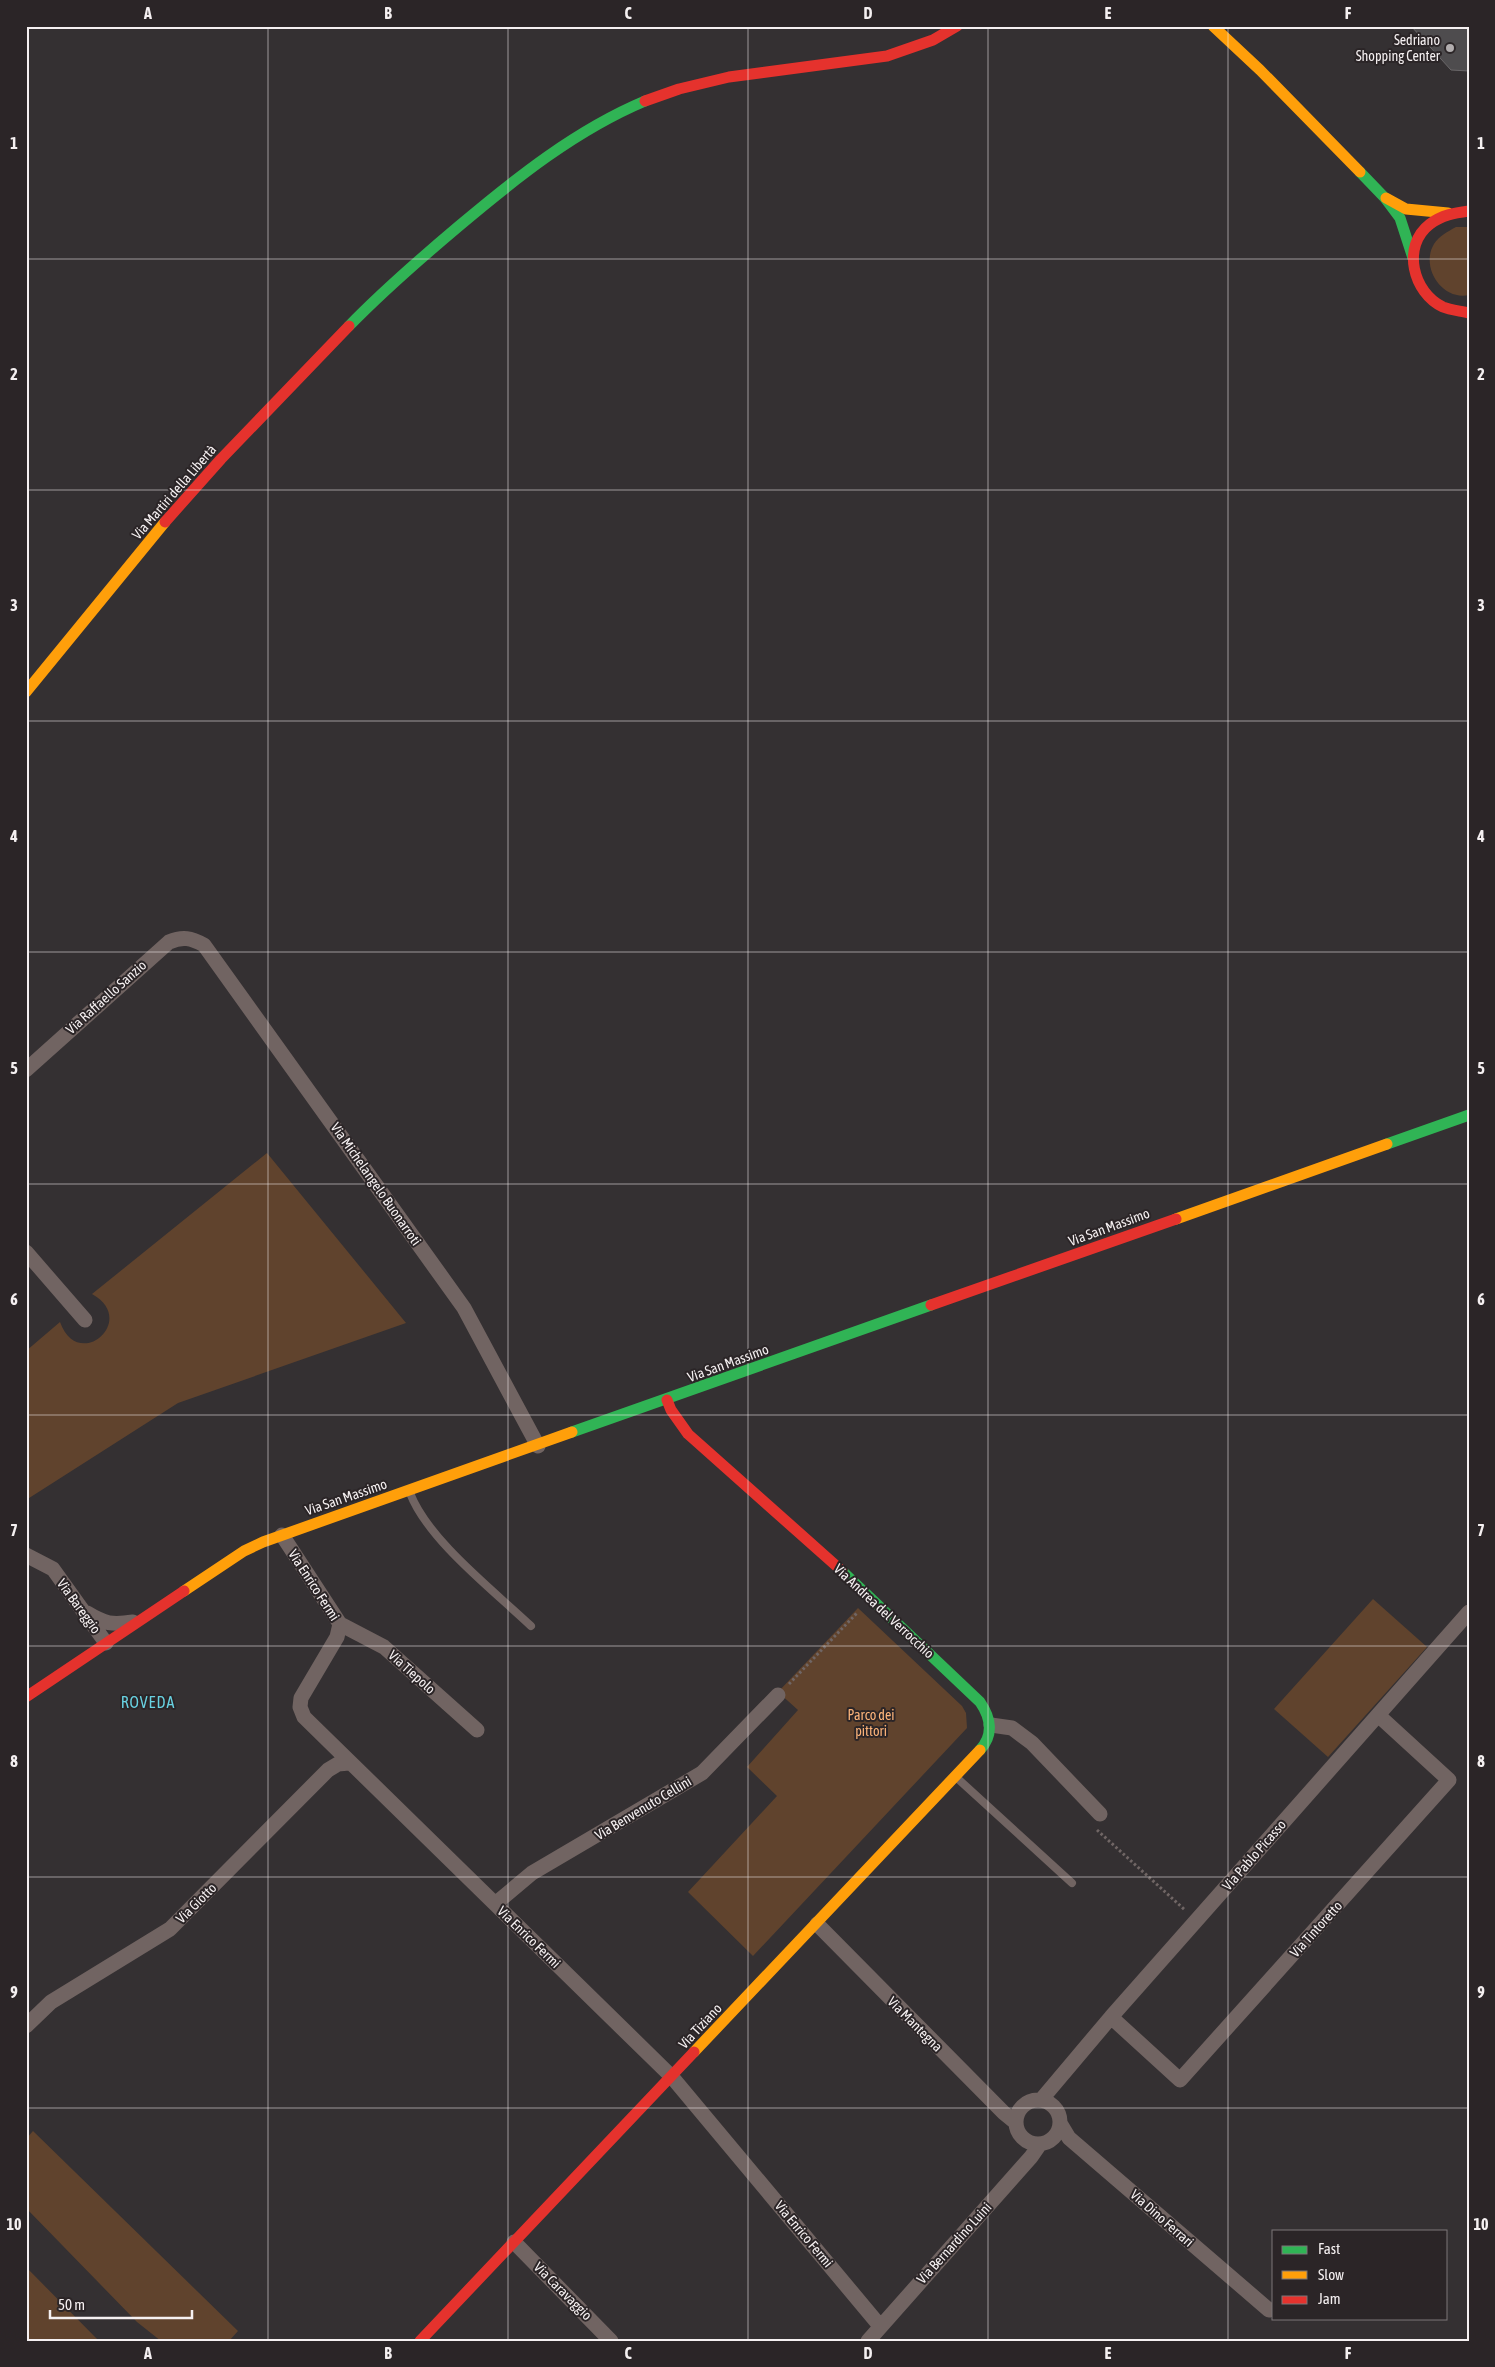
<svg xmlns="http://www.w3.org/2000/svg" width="1495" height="2367" viewBox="0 0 1495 2367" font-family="'Asap Condensed',sans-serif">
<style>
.green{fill:#60432d}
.building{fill:#4e4c4e;stroke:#6a6769}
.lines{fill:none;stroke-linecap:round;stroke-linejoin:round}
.path{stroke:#706665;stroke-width:3;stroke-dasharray:2.5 2.5;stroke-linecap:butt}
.lane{stroke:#716462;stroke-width:8}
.street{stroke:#716462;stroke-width:15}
.fast{stroke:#30b455;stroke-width:11}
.slow{stroke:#ff9f0a;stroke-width:11}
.jam{stroke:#e5322d;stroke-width:11}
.grid{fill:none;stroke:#f5f0f1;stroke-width:1;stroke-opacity:0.55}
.poi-dot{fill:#b1adae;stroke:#2b2527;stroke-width:2}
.labels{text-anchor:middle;stroke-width:4;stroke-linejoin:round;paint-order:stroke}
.poi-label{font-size:14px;fill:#f5f0f1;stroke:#2b2527;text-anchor:end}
.street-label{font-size:14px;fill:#f5f0f1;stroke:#2b2527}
.park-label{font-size:14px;fill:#fdb47a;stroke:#2b2527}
.quarter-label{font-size:16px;letter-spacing:1px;fill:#68d1e1;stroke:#2b2527}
.neatline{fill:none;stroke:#f5f0f1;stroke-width:2}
.grid-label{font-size:16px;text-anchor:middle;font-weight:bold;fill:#f5f0f1}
</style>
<rect width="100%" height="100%" fill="#343032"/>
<path class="green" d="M1456 227H1469V295C1442 301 1420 267 1434 244 1439 236 1447 232 1456 227Z
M267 1153 406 1323 178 1403 26 1500V1351L60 1322C78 1373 139 1320 92 1294Z
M1373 1599 1427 1647 1328 1757 1274 1709Z
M858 1608 962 1706 966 1713 967 1728 753 1956 688 1892 777 1796 747 1767 798 1710 778 1692Z
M33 2131 238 2331 229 2341H161L137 2322 26 2208V2139Z
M26 2267 99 2341H26Z"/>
<path class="building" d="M1411 26H1469V71L1451 70Z"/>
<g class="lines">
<path class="path" d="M789 1684 857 1613
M1097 1830 1185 1910"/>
<path class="lane" d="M410 1493C428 1540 493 1590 531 1626
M957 1778 1072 1883"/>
<path class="street" d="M26 1070 169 942C183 936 191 938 204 945L464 1308 538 1446
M26 1252 85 1320
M282 1535 340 1624 337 1637 301 1698 300 1707 304 1717 672 2077 880 2326
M26 1555 53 1569 106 1643
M87 1613C105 1624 112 1625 133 1622
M340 1624 384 1647 477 1730
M991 1725 1012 1728 1032 1743 1100 1814
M495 1904 532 1873 702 1773 778 1695
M817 1924 1004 2113 1015 2122
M1111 2017 1180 2080 1449 1780 1378 1715
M26 2026 51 2002 170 1929 328 1770 338 1764 349 1763
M1016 2122a22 22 0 1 1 44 0a22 22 0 1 1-44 0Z
M1041 2100 1111 2017 1469 1612
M1060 2123 1069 2138 1269 2310
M514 2242 611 2341
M868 2341 1031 2157 1040 2144"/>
<path class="fast" d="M1360 172 1385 198 1400 218 1413 258
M349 326C384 290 421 258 459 226 516 178 576 130 645 101
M1387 1144 1469 1115
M572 1432 931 1305
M842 1571 980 1702C991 1718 994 1735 980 1750"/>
<path class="slow" d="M1213 26 1260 70 1360 172
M1386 198 1406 209 1448 213
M26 692 165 522
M1176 1219 1387 1144
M184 1591 244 1551 263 1542 572 1432
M694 2052 980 1750"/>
<path class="jam" d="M645 101 679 89 729 77 887 56 933 40 957 26
M1469 211C1454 213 1442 215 1430 224 1401 246 1413 293 1443 307 1450 310 1461 311 1469 313
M165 522 221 459 349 326
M931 1305 1176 1219
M667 1400 671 1410 688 1434 842 1571
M26 1697 184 1591
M420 2341 694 2052"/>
</g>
<path class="grid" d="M268 26V2341M508 26V2341M748 26V2341M988 26V2341M1228 26V2341M26 259H1469M26 490H1469M26 721H1469M26 952H1469M26 1184H1469M26 1415H1469M26 1646H1469M26 1877H1469M26 2108H1469"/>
<circle class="poi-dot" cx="1450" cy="48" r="5"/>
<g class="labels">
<g class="poi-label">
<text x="1440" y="45">Sedriano<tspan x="1440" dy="16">Shopping Center</tspan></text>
</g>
<g class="street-label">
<text transform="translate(174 492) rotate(-49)" y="5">Via Martiri della Libertà</text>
<text transform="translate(106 997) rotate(-42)" y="5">Via Raffaello Sanzio</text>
<text transform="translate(376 1184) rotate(55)" y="5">Via Michelangelo Buonarroti</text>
<text transform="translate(1109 1227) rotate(-20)" y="5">Via San Massimo</text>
<text transform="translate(728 1363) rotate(-20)" y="5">Via San Massimo</text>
<text transform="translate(346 1497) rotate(-19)" y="5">Via San Massimo</text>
<text transform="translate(314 1585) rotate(57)" y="5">Via Enrico Fermi</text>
<text transform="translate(79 1606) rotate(54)" y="5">Via Bareggio</text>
<text transform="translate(884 1611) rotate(43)" y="5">Via Andrea del Verrocchio</text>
<text transform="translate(412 1672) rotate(42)" y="5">Via Tiepolo</text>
<text transform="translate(643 1808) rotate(-31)" y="5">Via Benvenuto Cellini</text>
<text transform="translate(1254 1855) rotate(-49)" y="5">Via Pablo Picasso</text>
<text transform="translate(196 1903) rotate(-45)" y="5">Via Giotto</text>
<text transform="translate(1316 1929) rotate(-48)" y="5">Via Tintoretto</text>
<text transform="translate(529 1937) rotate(44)" y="5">Via Enrico Fermi</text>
<text transform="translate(915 2024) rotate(45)" y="5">Via Mantegna</text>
<text transform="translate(700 2026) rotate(-47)" y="5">Via Tiziano</text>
<text transform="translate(1162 2218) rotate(41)" y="5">Via Dino Ferrari</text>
<text transform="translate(804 2234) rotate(50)" y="5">Via Enrico Fermi</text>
<text transform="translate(954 2243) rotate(-48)" y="5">Via Bernardino Luini</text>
<text transform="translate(563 2291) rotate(45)" y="5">Via Caravaggio</text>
</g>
<g class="park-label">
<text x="871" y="1720">Parco dei<tspan x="871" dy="16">pittori</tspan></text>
</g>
<g class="quarter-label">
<text x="148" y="1708">ROVEDA</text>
</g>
</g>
<rect width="1495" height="2367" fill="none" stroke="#2b2527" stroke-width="55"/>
<rect x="1272" y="2230" width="175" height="90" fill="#2b2527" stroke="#7c7678"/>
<rect x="1282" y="2246" width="25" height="8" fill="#30b455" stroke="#7c7678"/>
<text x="1318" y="2254" font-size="15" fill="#f5f0f1">Fast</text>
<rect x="1282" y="2271" width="25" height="8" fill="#ff9f0a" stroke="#7c7678"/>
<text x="1318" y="2280" font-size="15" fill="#f5f0f1">Slow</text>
<rect x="1282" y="2296" width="25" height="8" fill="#e5322d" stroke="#7c7678"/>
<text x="1318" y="2304" font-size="15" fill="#f5f0f1">Jam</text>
<path d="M50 2310v8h142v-8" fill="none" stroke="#f5f0f1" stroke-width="2.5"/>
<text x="58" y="2310" font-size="15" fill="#f5f0f1" stroke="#2b2527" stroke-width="4" paint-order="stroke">50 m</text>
<rect x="28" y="28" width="1440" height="2312" class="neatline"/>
<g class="grid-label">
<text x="148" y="19">A</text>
<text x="388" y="19">B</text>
<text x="628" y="19">C</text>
<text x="868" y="19">D</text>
<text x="1108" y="19">E</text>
<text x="1348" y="19">F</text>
<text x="14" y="149">1</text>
<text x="1481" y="149">1</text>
<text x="14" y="380">2</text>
<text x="1481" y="380">2</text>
<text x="14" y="611">3</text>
<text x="1481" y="611">3</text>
<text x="14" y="842">4</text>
<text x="1481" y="842">4</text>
<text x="14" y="1074">5</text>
<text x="1481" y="1074">5</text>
<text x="14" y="1305">6</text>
<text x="1481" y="1305">6</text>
<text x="14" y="1536">7</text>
<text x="1481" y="1536">7</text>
<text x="14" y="1767">8</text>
<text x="1481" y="1767">8</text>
<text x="14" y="1998">9</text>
<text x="1481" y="1998">9</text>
<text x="14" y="2230">10</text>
<text x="1481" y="2230">10</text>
<text x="148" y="2359">A</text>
<text x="388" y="2359">B</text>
<text x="628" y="2359">C</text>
<text x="868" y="2359">D</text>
<text x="1108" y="2359">E</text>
<text x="1348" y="2359">F</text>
</g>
</svg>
